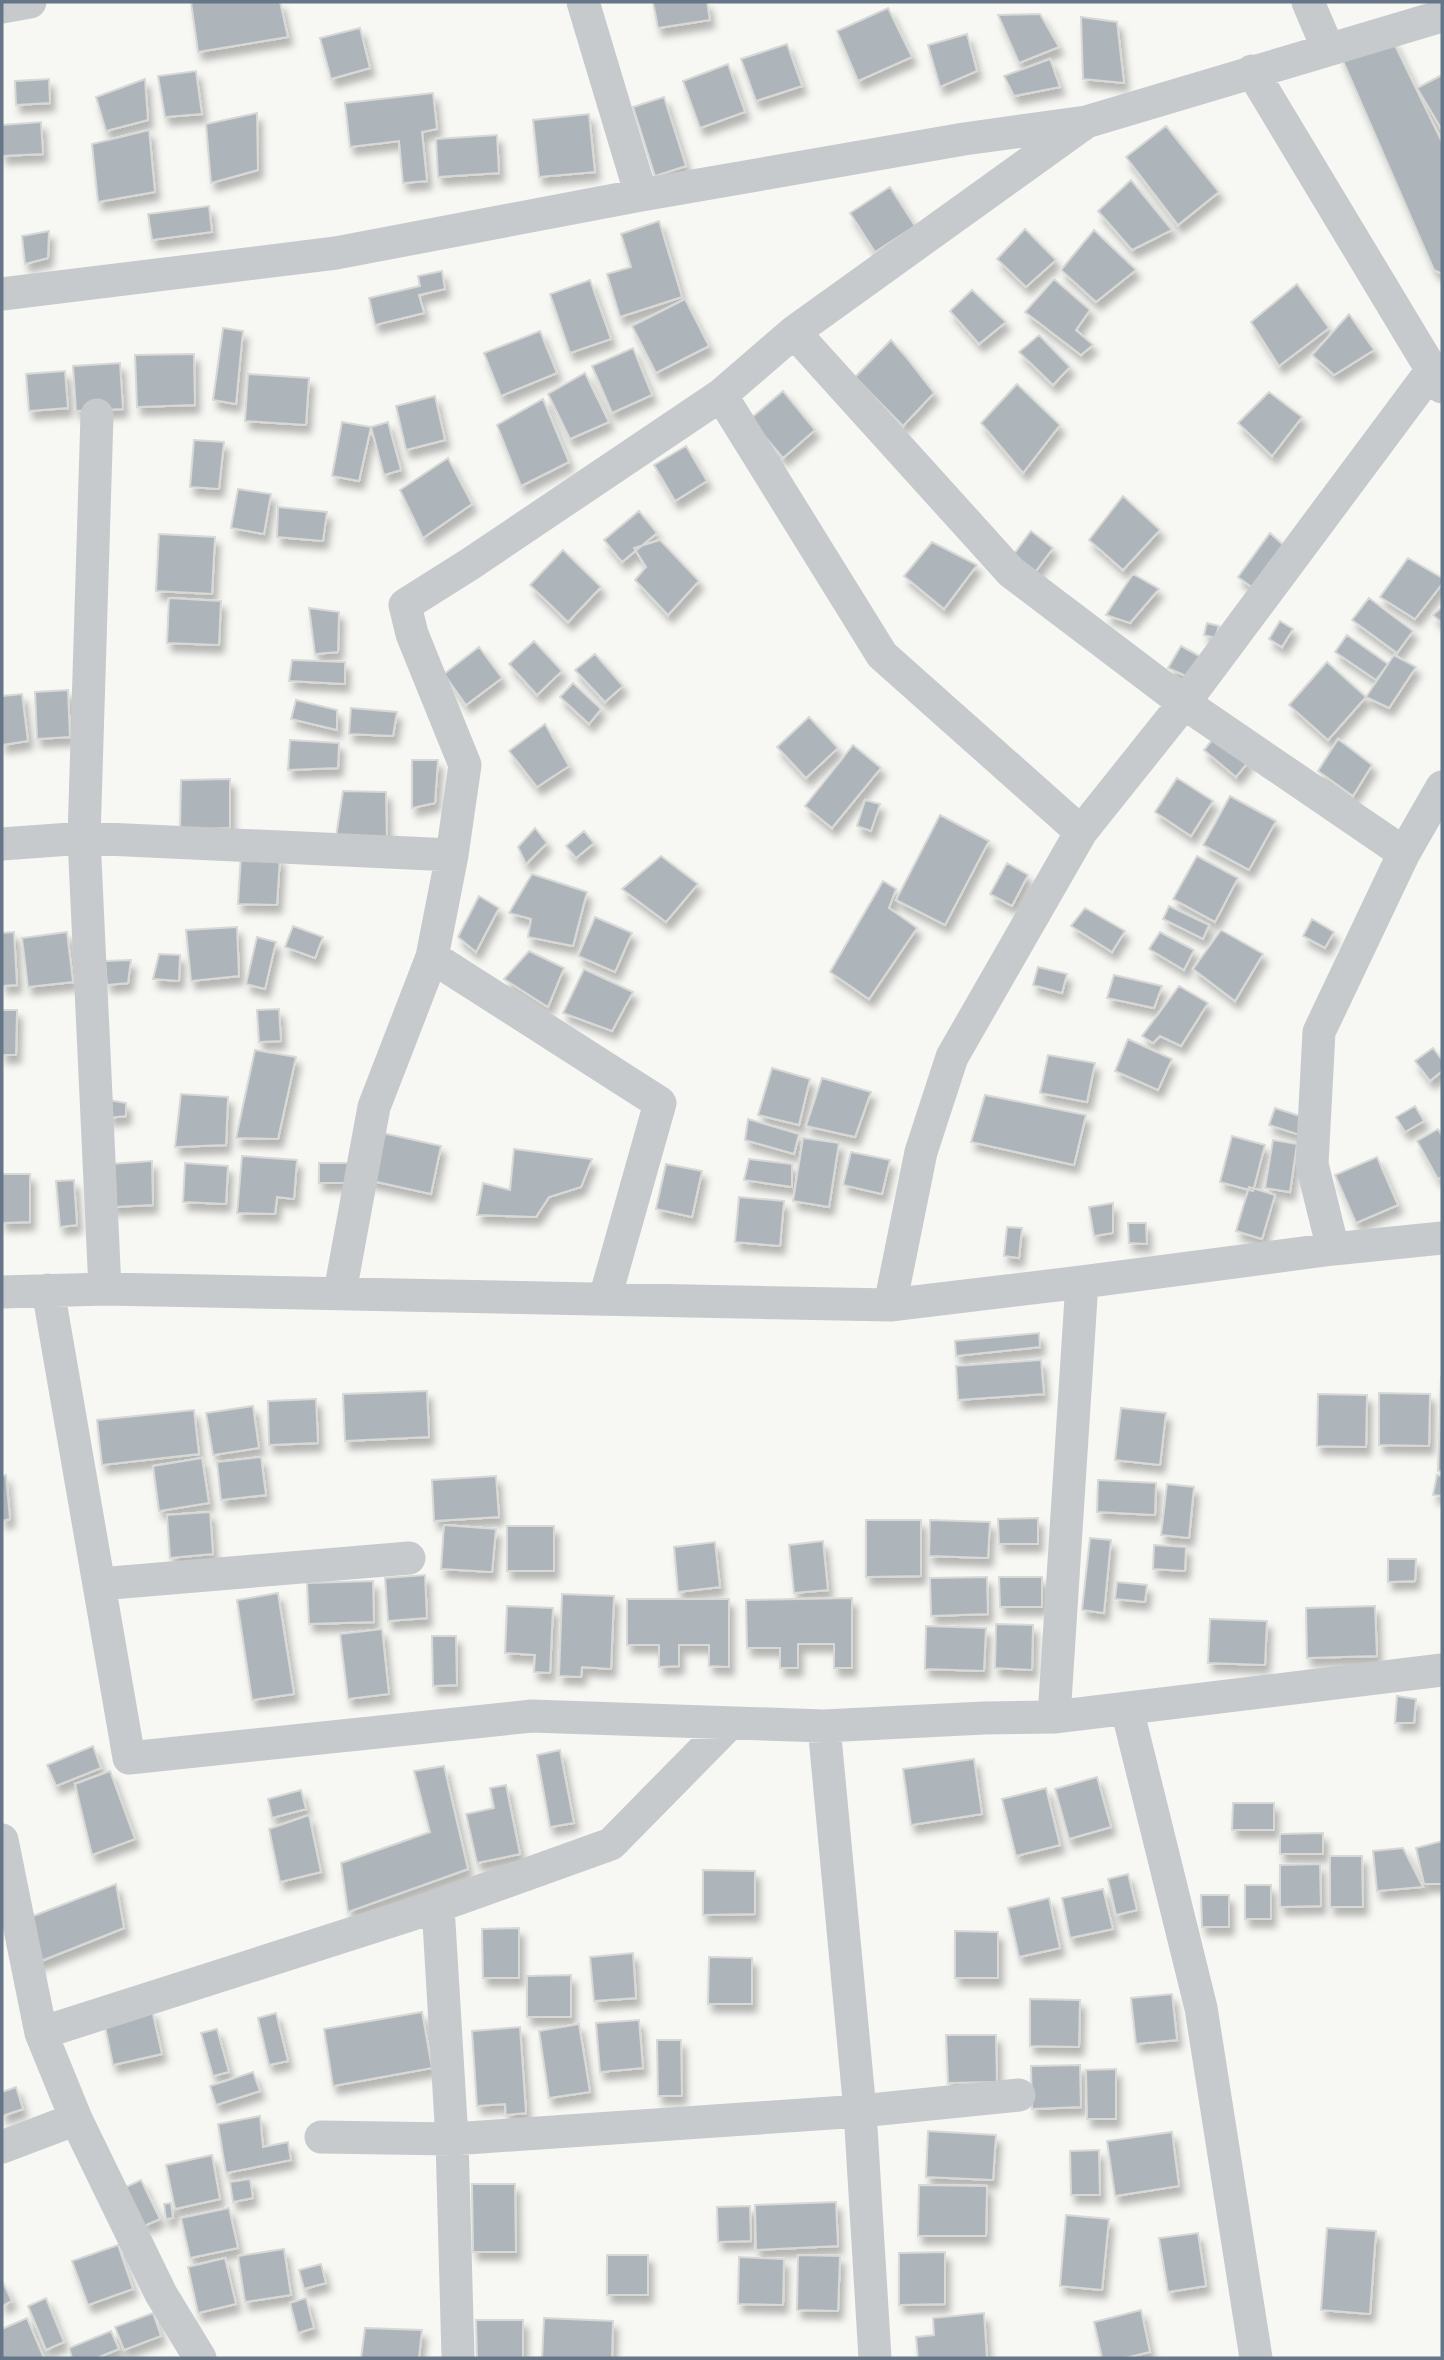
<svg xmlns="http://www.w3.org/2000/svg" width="1444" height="2360" viewBox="0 0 1444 2360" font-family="'Fira Sans',sans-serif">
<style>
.building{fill:#adb5bb;stroke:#d8d9d6;stroke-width:2;filter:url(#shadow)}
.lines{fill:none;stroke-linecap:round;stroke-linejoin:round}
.minor{stroke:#c6cacd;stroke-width:33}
</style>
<defs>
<filter id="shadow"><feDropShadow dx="4.5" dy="8" stdDeviation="3.5" flood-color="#0004"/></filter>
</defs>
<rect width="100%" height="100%" fill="#f7f7f4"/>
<path class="building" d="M191 2H280L288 37 198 52Z
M653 2H707L710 20 658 28Z
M888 8 912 57 858 81 837 31Z
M1040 14 1059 47 1019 63 998 15Z
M1081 17 1117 22 1124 83 1083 79Z
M360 28 370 68 331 79 320 38Z
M967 34 977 71 940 87 928 45Z
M1392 39 1442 142V274L1434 270 1340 54Z
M787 44 802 86 756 101 741 59Z
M1050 59 1060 87 1014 96 1004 76Z
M728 64 745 112 700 128 683 81Z
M196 71 202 114 165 117 158 76Z
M1442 75V130L1417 88Z
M49 79 50 103 16 105 15 81Z
M145 79 148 120 106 131 96 97Z
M433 93 437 129 422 132 427 181 403 183 399 141 350 147 345 103Z
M664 97 686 166 655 176 633 107Z
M257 113 258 170 211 183 206 124Z
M589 114 595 172 539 177 533 120Z
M41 122 43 154 2 156V125Z
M1166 126 1219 192 1178 225 1126 157Z
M149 130 155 192 98 202 92 144Z
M497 135 499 173 438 177 436 139Z
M1131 180 1172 230 1132 250 1098 211Z
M890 187 915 226 875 252 850 213Z
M209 206 212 232 152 240 148 214Z
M659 221 682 297 620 317 607 274 631 267 621 234Z
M1025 229 1056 260 1026 287 997 259Z
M1094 230 1136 270 1096 302 1061 270Z
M49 231 48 258 25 264 22 236Z
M442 271 445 289 419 295 424 313 375 325 369 298 420 286 418 276Z
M1054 279 1090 310 1076 330 1093 345 1081 355 1025 312Z
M590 280 611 339 570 353 550 294Z
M1297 284 1329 328 1279 366 1251 322Z
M972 290 1006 322 979 344 950 311Z
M685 299 709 346 656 373 632 326Z
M1349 314 1374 350 1334 375 1312 355Z
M223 328 243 331 236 404 213 400Z
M540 331 557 373 501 396 484 353Z
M1039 335 1070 367 1053 385 1019 352Z
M891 340 906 357 934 393 903 426 855 377Z
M633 348 652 395 612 413 592 366Z
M194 354 195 405 137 407 135 355Z
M120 363 123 409 76 411 73 366Z
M65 371 68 408 29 411 26 374Z
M585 373 609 422 570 439 548 394Z
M248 374 309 378 306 425 245 421Z
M1017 384 1060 425 1023 473 981 423Z
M783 391 815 430 783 458 750 419Z
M1269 392 1302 417 1272 456 1238 423Z
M435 396 445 440 406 450 396 406Z
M543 399 569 462 521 486 497 425Z
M342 422 371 427 359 481 332 476Z
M388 422 401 470 384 475 371 427Z
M194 440 224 442 219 489 190 487Z
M686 446 707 481 675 501 654 465Z
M448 458 472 504 423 538 400 490Z
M238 489 271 494 264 534 231 528Z
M1123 496 1160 530 1123 570 1089 540Z
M278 507 327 512 323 541 277 537Z
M639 511 657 533 622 562 604 540Z
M1031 531 1053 548 1033 575 1011 558Z
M1270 533 1291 552 1257 591 1238 577Z
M159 534 215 537 212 594 156 591Z
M660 540 699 581 668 615 635 580 646 567 634 548Z
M932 542 977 565 944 609 904 576Z
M563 550 601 587 568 622 530 585Z
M1408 558 1442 578V584L1415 619 1380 597Z
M1133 574 1159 589 1130 623 1106 615Z
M169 598 221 601 219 645 167 643Z
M1369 598 1413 631 1397 653 1352 620Z
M1442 607V623L1433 615Z
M309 608 339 612 338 652 315 654Z
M1280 621 1293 629 1282 647 1269 639Z
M1207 623 1219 626 1215 638 1204 635Z
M1347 635 1388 664 1376 680 1335 652Z
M534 641 562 671 537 695 509 664Z
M1181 646 1203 658 1186 676 1168 668Z
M479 647 502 678 466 705 444 674Z
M595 654 623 686 605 702 575 670Z
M1394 655 1416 667 1389 708 1366 697Z
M292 660 345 662V684L289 681Z
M1327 662 1366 697 1328 740 1289 705Z
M573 683 601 709 589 724 560 697Z
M68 690 70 737 37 739 35 692Z
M22 694 28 741 2 745V696Z
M296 700 337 710V730L291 719Z
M351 708 397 712 393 736 349 734Z
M809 717 838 748 806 778 777 747Z
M545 724 569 766 537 787 509 751Z
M1217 734 1249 761 1236 777 1204 750Z
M1338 739 1372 765 1353 796 1318 771Z
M290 740 339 743 338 768 288 770Z
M853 745 881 768 832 828 805 806Z
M412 760H438L435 803 412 808Z
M1177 778 1213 801 1191 836 1155 812Z
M230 779V828L180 830 181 780Z
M343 791 386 792 387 842 336 837Z
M1230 796 1276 821 1249 870 1203 845Z
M865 800 880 804 871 831 857 826Z
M940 815 989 841 945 925 896 900Z
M535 828 547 843 526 864 518 847Z
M584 831 594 843 576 858 566 846Z
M241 855 280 857 277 905 238 904Z
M661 856 698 884 666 922 622 889Z
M1197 856 1238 878 1215 922 1173 899Z
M1007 863 1028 875 1012 906 990 894Z
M532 874 587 892 573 946 528 937 531 919 509 913Z
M883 881 896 889 889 908 917 928 869 999 830 972Z
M479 896 499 908 476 952 458 937Z
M1169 906 1209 925 1203 939 1163 919Z
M1085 908 1125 931 1112 952 1071 926Z
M595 917 632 933 615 972 578 956Z
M1312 919 1334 932 1325 948 1303 936Z
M293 926 323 937 315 958 285 947Z
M237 927 239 976 191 981 186 930Z
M1221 930 1263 954 1235 1001 1193 969Z
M14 932 17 985 2 986V933Z
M67 932 73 982 28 987 22 938Z
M1160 932 1194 950 1184 970 1149 949Z
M257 937 276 942 265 989 246 984Z
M529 951 564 968 548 1007 504 979Z
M159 954 180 955 179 981 153 979Z
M131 960 128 983 107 985 105 961Z
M1038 967 1067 974 1062 993 1033 985Z
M584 969 633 992 612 1031 563 1013Z
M1114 975 1162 986 1154 1008 1107 998Z
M1179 986 1208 1003 1181 1046 1160 1036 1153 1043 1142 1036Z
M279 1009 281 1041 259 1042 257 1010Z
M2 1010H17L16 1055H2Z
M1128 1039 1172 1059 1158 1090 1115 1071Z
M1433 1048 1442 1060V1071L1430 1081 1415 1061Z
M255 1050 296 1057 278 1139 236 1138Z
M1048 1055 1095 1063 1087 1102 1040 1093Z
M772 1068 810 1079 799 1125 758 1115Z
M822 1078 871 1092 855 1137 806 1126Z
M181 1094 228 1097 226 1145 175 1147Z
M985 1095 1086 1115 1074 1165 971 1142Z
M109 1100 126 1103V1116L108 1118Z
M1415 1106 1424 1121 1405 1132 1396 1117Z
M1275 1108 1306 1118 1300 1135 1269 1125Z
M748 1119 799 1134 794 1154 745 1140Z
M1438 1129 1442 1136V1177L1438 1179 1417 1141Z
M378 1132 441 1146 431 1194 368 1180Z
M1232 1136 1265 1145 1253 1191 1220 1182Z
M803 1138 839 1143 829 1207 793 1201Z
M1273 1140 1297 1144 1290 1192 1265 1188Z
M514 1149 592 1159 581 1187 549 1197 536 1217 477 1215 483 1183 510 1190Z
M851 1152 890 1160 882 1194 843 1185Z
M242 1156 297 1160 294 1199 277 1197 275 1214 237 1213Z
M1377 1157 1398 1205 1356 1223 1335 1175Z
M749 1159 792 1164V1187L744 1180Z
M152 1161 153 1205 111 1207 110 1164Z
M185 1163 228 1166 226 1204 183 1202Z
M319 1163H348V1183H319Z
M666 1164 702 1171 692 1217 656 1209Z
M2 1174H30V1222L2 1223Z
M74 1180 77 1225 60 1227 56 1181Z
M1249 1187 1275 1195 1262 1239 1236 1231Z
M739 1197 784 1201 780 1246 735 1242Z
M1113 1203V1233L1094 1236 1089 1207Z
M1128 1223H1146L1147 1244 1129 1243Z
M1007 1227 1022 1228 1019 1258 1004 1256Z
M1039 1333 1040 1347 956 1356 955 1341Z
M1041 1360 1044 1394 958 1400 956 1366Z
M1441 1377H1442V1471H1438Z
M427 1391 429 1437 345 1441 343 1394Z
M1379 1393 1430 1394 1429 1446 1379 1445Z
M1318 1394 1367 1395 1366 1447 1317 1446Z
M316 1399 318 1443 269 1445 268 1401Z
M253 1406 259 1448 213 1455 206 1413Z
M1121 1408 1166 1413 1160 1465 1115 1460Z
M194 1410 199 1454 102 1465 97 1420Z
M261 1457 266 1495 221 1500 217 1462Z
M202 1458 209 1503 159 1511 153 1466Z
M6 1475 10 1519 2 1521V1476Z
M1437 1475 1442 1476V1496L1433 1495Z
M496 1476 499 1517 434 1521 432 1480Z
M1098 1480 1156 1483 1155 1515 1097 1512Z
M1167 1484 1194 1487 1189 1538 1161 1535Z
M210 1512 213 1554 170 1558 167 1515Z
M1038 1518V1544H999L998 1519Z
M866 1520H921V1576L866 1577Z
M930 1520 990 1522 988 1558 929 1556Z
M444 1525 496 1529 492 1572 441 1569Z
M507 1526H554V1571H507Z
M1090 1538 1111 1540 1104 1613 1082 1610Z
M823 1541 828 1590 794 1593 789 1545Z
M715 1542 720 1587 678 1592 674 1547Z
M1154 1545 1186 1547 1185 1571 1153 1569Z
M1388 1559H1416L1415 1581 1388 1582Z
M425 1575 427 1618 388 1621 385 1578Z
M987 1577 988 1614 931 1616 930 1578Z
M999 1577H1042V1607H1000Z
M373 1581 374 1622 309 1624 307 1583Z
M1117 1582 1147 1585 1145 1602 1115 1599Z
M278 1593 294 1694 252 1700 237 1600Z
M562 1594 614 1596 611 1669 582 1667 581 1677 559 1676Z
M852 1598V1668H834V1644H798V1668H780V1648H747L746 1600Z
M627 1599H729V1667L709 1666V1645H679V1666L659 1667V1645H627Z
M507 1606 553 1608 550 1673 534 1672 535 1655 505 1653Z
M1375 1606 1377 1656 1307 1658 1306 1608Z
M1210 1619 1267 1621 1265 1665 1208 1663Z
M996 1624 1033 1625 1032 1670 995 1668Z
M926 1626 986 1628 984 1671 925 1669Z
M382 1629 389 1694 348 1699 340 1634Z
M432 1636H456L457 1685 433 1686Z
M1397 1696 1416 1699 1414 1723H1395Z
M93 1746 101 1768 56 1786 47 1765Z
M560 1750 574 1823 550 1827 537 1755Z
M974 1759 982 1814 911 1825 903 1769Z
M444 1766 468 1869 348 1912 341 1863 430 1832 414 1771Z
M110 1771 135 1839 92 1855 75 1784Z
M1097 1777 1111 1827 1069 1839 1055 1789Z
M506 1785 520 1854 477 1863 466 1814 494 1808 490 1788Z
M1046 1788 1060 1845 1016 1856 1002 1799Z
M301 1790 306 1809 272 1818 268 1799Z
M1233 1803H1274V1830H1232Z
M309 1815 321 1872 280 1882 269 1829Z
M1323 1833V1854H1280V1834Z
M1442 1841V1884H1424L1416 1848Z
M1403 1848 1423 1887 1377 1891 1373 1851Z
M1330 1856H1362L1363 1907H1330Z
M1320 1864 1321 1906 1280 1907V1865Z
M703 1870 755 1871V1914L703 1915Z
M1128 1874 1137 1910 1116 1915 1108 1879Z
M116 1884 124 1928 36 1963 28 1918Z
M1245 1885H1271V1919H1245Z
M1103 1889 1113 1929 1070 1938 1062 1898Z
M1201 1895H1229V1927H1202Z
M1049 1898 1060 1948 1019 1957 1008 1908Z
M519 1928V1978H483L482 1929Z
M955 1931 998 1932V1978H955Z
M633 1953 636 1998 594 2001 590 1957Z
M709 1957 752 1958V2004H708Z
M571 1975V2017H527V1976Z
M1172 1994 1177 2040 1136 2044 1131 1998Z
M1030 1999 1080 2000 1079 2047 1030 2046Z
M152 2010 162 2054 113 2065 104 2021Z
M422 2012 432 2068 333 2086 324 2029Z
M276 2013 288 2061 269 2065 258 2018Z
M639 2020 643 2068 600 2072 596 2023Z
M579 2024 590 2092 549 2098 539 2031Z
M520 2027 526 2113 506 2115 505 2104 477 2106 472 2031Z
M217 2029 229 2072 213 2076 201 2033Z
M946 2035H996L997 2082 948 2083Z
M657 2040H681L682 2096H658Z
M1080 2065 1081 2107 1032 2109 1031 2066Z
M1116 2069V2119H1087L1086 2070Z
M253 2072 260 2091 216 2105 210 2086Z
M16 2087 23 2109 2 2116V2092Z
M260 2116 263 2147 288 2142 291 2160 226 2173 218 2124Z
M928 2131 996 2135 993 2180 926 2177Z
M1172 2132 1179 2186 1115 2196 1107 2141Z
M1099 2150 1100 2195H1071L1070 2151Z
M212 2155 220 2199 175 2209 166 2165Z
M250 2179 253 2198 233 2202 230 2182Z
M141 2180 160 2219 144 2226 126 2187Z
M472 2184H515L516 2252H473Z
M919 2185 987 2186 986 2236H918Z
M836 2202 838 2246 756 2250 755 2205Z
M171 2203 173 2218 166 2219 164 2204Z
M750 2206 751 2241 718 2242 717 2207Z
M229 2208 238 2248 190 2258 181 2218Z
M1066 2215 1109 2219 1102 2290 1060 2286Z
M1327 2228 1376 2231 1370 2314 1321 2310Z
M1198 2233 1206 2286 1168 2292 1159 2238Z
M118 2245 133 2289 88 2305 72 2261Z
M284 2249 291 2295 245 2302 238 2256Z
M945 2252V2304L899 2305V2253Z
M607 2255H648V2295H607Z
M798 2255 840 2256 838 2311 797 2310Z
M739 2257 784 2259 783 2305 738 2304Z
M225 2258 236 2304 198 2313 188 2267Z
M321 2264 326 2283 304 2289 299 2270Z
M2 2281 12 2301 2 2306Z
M46 2298 64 2342 46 2350 28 2306Z
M306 2298 314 2328 298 2333 290 2303Z
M1141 2310 1150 2352 1125 2358H1102L1094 2322Z
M153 2313 161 2336 124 2350 115 2327Z
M984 2313 987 2358H918L916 2337 934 2335 933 2318Z
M27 2318 44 2358H2V2329Z
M544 2318 613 2321 612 2358H542Z
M476 2320H523V2358H477Z
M365 2328 422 2330 419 2358H361Z
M111 2331 119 2349 97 2358H72L69 2348Z"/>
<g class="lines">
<path class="minor" d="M583 2 641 195
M1308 2 1328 49
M2 7 30 2
M1252 71 1442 387
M2 294 336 253 641 195 964 139 1086 122 1442 16
M794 332 1011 572 1184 703 1404 853
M721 395 882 655 1081 832
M97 415 84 838 105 1289
M2 844 84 838 452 855
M432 957 660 1103 605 1298
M1333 1249 1312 1164 1319 1032 1404 853 1442 787
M48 1290 129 1758 532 1716 824 1726 984 1718 1054 1717 1442 1670
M2 1292 105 1289 890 1305 1082 1282 1333 1249 1442 1238
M340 1292 374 1107 432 957 452 855 465 765 412 634 405 605 470 564 721 395 794 332 1086 122
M890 1305 921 1152 952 1057 1081 832 1184 703 1432 370
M99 1584 409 1558
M1127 1709 1201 2008 1256 2358
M1054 1717 1082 1282
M824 1726 860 2111 875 2358
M2 1840 41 2033 76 2119 161 2294 200 2358
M438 1906 452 2139 458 2358
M41 2033 438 1906 611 1844 730 1723
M321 2137 452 2139 860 2111 1019 2095
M2 2147 76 2119"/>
</g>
<rect width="1444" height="2360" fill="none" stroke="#647687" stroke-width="7"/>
</svg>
